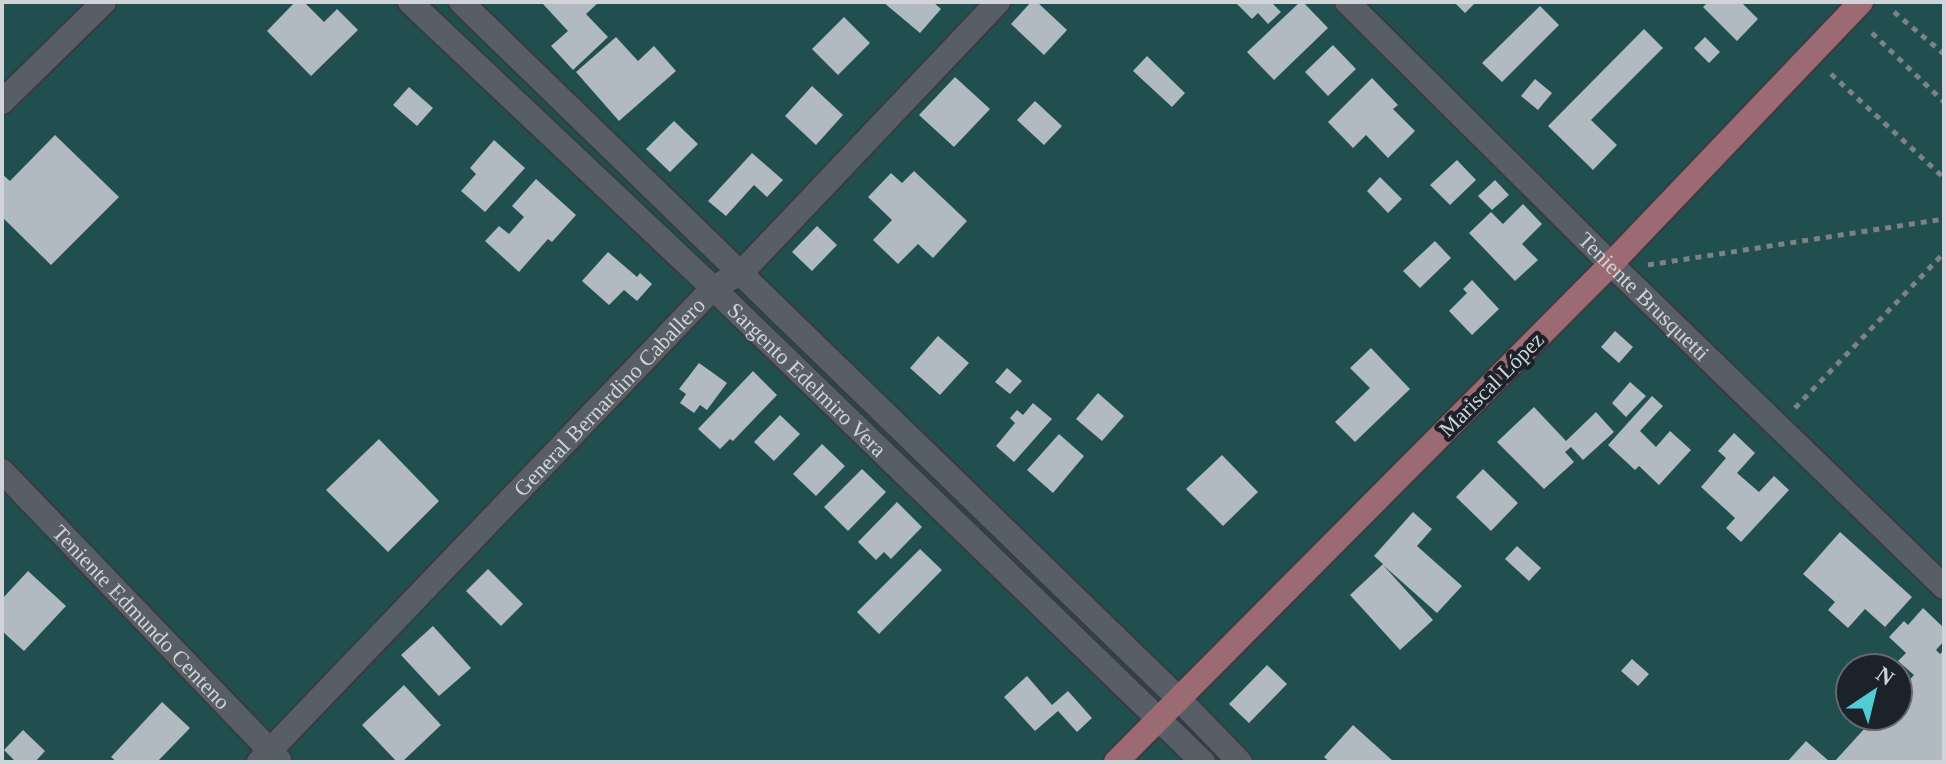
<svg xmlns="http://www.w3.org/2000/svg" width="1946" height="764" viewBox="0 0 1946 764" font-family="Georgia,serif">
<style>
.water{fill:#214e4f;stroke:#567678;stroke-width:2;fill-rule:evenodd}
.building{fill:#b1b9c1}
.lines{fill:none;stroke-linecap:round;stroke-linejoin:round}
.minor-casing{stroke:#373c41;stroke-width:28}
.major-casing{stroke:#373c41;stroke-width:28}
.path{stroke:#7d8287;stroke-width:5;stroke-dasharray:6 6;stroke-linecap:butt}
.minor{stroke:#575e66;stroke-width:24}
.major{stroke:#9b6a73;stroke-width:24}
.labels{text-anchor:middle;stroke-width:8;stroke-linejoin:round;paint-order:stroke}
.street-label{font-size:22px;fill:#d0d4d8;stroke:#1c2229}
</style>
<rect width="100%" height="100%" fill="#1c2229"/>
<path class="water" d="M2 2H1944V762H2ZM1850 668H1898V716H1850Z"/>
<path class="building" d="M295 2H304L324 22 337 9 358 30 311 76 267 31Z
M545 2H599L586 14 608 37 573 70 551 46 568 31 543 4Z
M883 2H933L941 9 920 33Z
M1031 2H1037L1067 30 1044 55 1011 24Z
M1235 2H1271L1281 12 1268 24 1258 13 1252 19Z
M1300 2H1303L1328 28 1274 80 1247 52Z
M1454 2H1476L1465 13Z
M1708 2H1741L1758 19 1737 41 1703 7Z
M1540 6 1559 25 1502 82 1482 63Z
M844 17 870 43 838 75 812 49Z
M1644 29 1663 48 1591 120 1617 145 1593 170 1548 126Z
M616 37 638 61 654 46 676 71 619 121 576 72Z
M1705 37 1720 52 1709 63 1694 48Z
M1333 45 1356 69 1328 96 1305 72Z
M1147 56 1185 93 1172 107 1133 71Z
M955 77 990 109 954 147 919 115Z
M1372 78 1398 105 1393 109 1415 131 1388 158 1366 135 1353 148 1328 122Z
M1535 79 1552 93 1538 110 1521 96Z
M812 86 843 115 816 145 785 116Z
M409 87 433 108 417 126 393 105Z
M1035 101 1062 126 1044 145 1017 120Z
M674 121 698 144 670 172 646 149Z
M55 135 119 197 51 265 2 217V174L10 181Z
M494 140 525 168 485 212 461 191 476 174 470 168Z
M752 153 783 180 767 197 754 185 726 216 708 201Z
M1457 160 1476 180 1450 205 1430 185Z
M914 171 967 221 933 258 918 244 898 264 873 240 892 220 868 197 891 173 902 183Z
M1380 177 1402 199 1388 213 1367 191Z
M536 179 576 215 552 242 548 239 519 272 485 241 499 226 509 234 524 217 512 206Z
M1495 180 1509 195 1492 210 1478 196Z
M1523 204 1542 224 1522 244 1538 260 1515 281 1469 233 1491 212 1503 224Z
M817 226 837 245 812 271 792 252Z
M1435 241 1451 258 1420 288 1403 271Z
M608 252 637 277 640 273 652 284 637 301 624 290 609 305 582 281Z
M1472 280 1499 309 1472 335 1449 311 1467 293 1463 289Z
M1615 331 1633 347 1619 363 1601 347Z
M938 336 969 363 940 395 910 368Z
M1371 348 1410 389 1355 442 1335 422 1370 388 1350 368Z
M699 363 727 383 707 410 700 405 694 413 680 403 686 394 679 389Z
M1007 368 1022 381 1010 394 995 382Z
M753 371 777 395 733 441 730 439 720 449 698 429Z
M1630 382 1646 396 1626 417 1612 403Z
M1098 393 1124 416 1102 441 1076 419Z
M1652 396 1663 406 1640 431 1656 447 1670 431 1691 450 1659 485 1639 466 1635 470 1608 445Z
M1033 403 1052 419 1014 462 996 446 1015 423 1010 418 1017 410 1023 415Z
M1534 407 1566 441 1596 412 1614 432 1583 460 1571 447 1565 452 1574 462 1544 489 1497 442Z
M780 415 800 434 774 461 754 442Z
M1734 433 1755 453 1737 473 1759 492 1774 476 1789 490 1741 542 1726 528 1735 518 1701 487 1726 458 1718 451Z
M1059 434 1084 456 1053 493 1027 470Z
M379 439 439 501 388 552 326 490Z
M822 444 845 466 816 496 793 474Z
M1222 455 1258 492 1223 526 1186 489Z
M862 469 886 492 848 531 824 507Z
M1483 469 1518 503 1491 531 1456 497Z
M897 502 922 527 891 559 884 552 876 560 858 542Z
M1413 512 1432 529 1417 546 1462 586 1437 613 1383 565 1433 620 1400 650 1350 595 1383 564 1374 556Z
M1840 532 1912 597 1885 627 1865 609 1848 628 1828 610 1835 602 1803 574Z
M1517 546 1541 568 1529 581 1505 559Z
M920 549 942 570 879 634 857 612Z
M488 569 523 604 501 626 466 591Z
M28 571 66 606 24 651 2 631V599Z
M1923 608 1944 628V641L1936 650 1940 654 1944 650V762H1834L1876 716H1898V692L1914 675 1898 661 1906 653 1889 637 1904 621 1908 625Z
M433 626 471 668 439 696 401 655Z
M1632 659 1649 674 1638 686 1621 671Z
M1267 665 1287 684 1249 723 1229 704Z
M1027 676 1052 705 1068 691 1092 718 1077 732 1058 711 1035 731 1004 697Z
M404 685 441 725 402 762H397L362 725Z
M162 702 190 728 157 762H117L111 757Z
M1353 725 1394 762H1330L1324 757Z
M23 730 45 751 35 762H16L4 750Z
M1806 741 1830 762H1787Z"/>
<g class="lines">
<defs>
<g id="minor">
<path id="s1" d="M410 2 713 288 1203 762"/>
<path d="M461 2 1178 698 1240 762"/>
<path id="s2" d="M1347 2 1611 264 1944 587"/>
<path d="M2 102 104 2"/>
<path id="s3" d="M2 471 279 760"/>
<path id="s4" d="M259 762 713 288 742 272 998 2"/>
</g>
<path id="major" d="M1116 762 1611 264 1861 2"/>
</defs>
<use href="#minor" class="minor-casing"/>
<use href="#major" class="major-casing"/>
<path class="path" d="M1894 12 1944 54
M1872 33 1944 102
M1831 74 1944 178
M1648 265 1944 219
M1795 408 1944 253"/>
<use href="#minor" class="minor"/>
<use href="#major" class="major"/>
</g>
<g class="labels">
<g class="street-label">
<text dy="8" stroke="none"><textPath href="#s2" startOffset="418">Teniente Brusquetti</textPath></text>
<text dy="8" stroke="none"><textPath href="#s1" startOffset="548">Sargento Edelmiro Vera</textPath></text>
<text transform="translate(1491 384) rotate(-45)" y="8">Mariscal López</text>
<text dy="8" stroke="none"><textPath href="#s4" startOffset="506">General Bernardino Caballero</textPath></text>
<text dy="8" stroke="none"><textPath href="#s3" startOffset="202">Teniente Edmundo Centeno</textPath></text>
</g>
</g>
<rect width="1946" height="764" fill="none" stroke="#d0d4d8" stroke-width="8"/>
<g transform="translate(1874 692) rotate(35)"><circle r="38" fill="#1c2229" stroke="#64696f" stroke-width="2"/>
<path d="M0-6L14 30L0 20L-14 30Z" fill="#52cbd9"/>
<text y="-12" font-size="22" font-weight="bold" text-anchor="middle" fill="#d0d4d8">N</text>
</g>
</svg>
